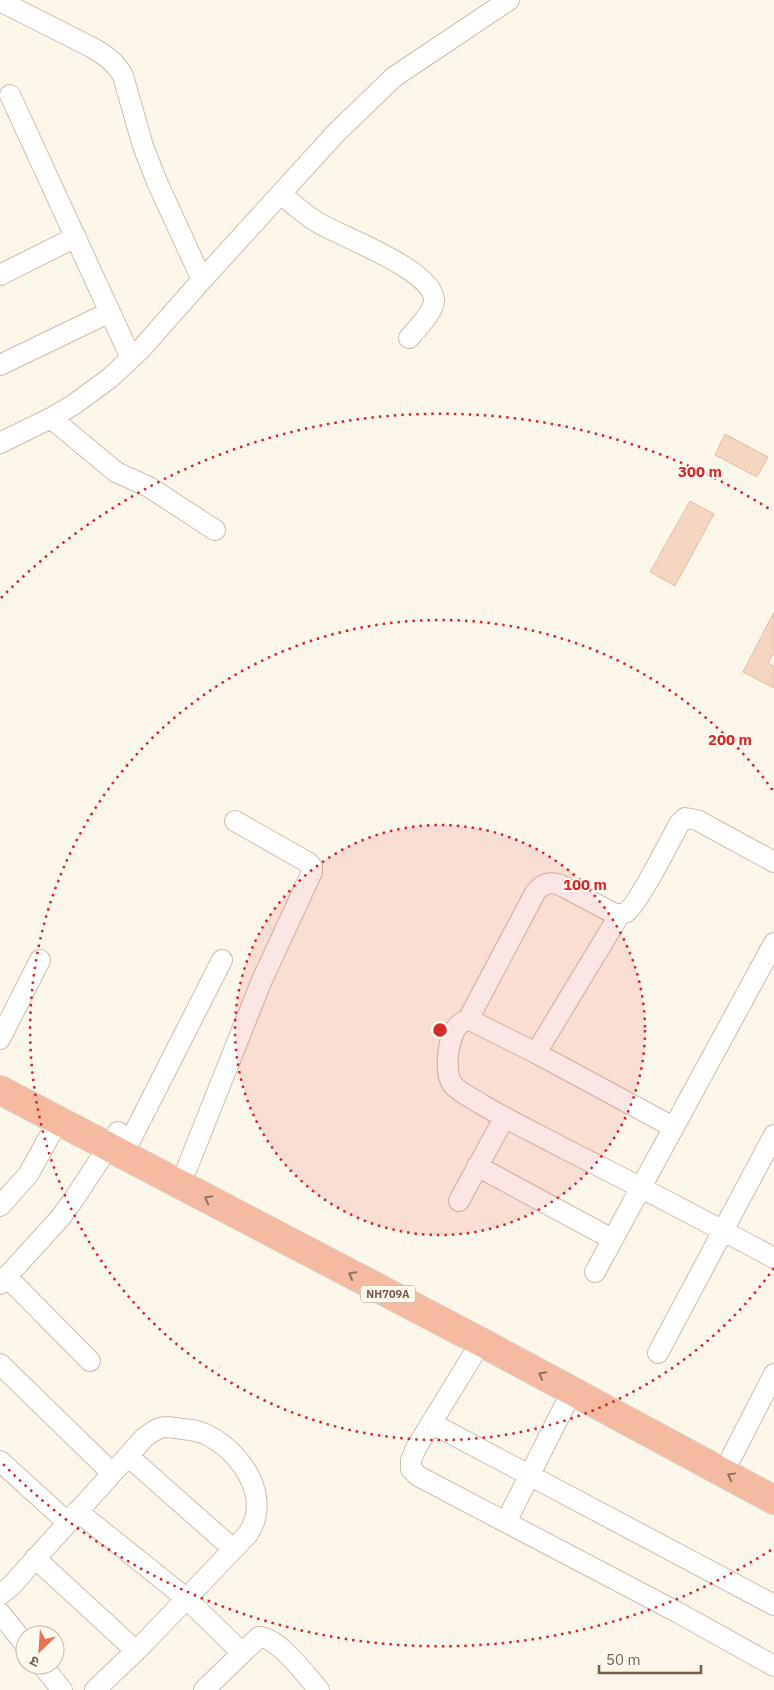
<svg xmlns="http://www.w3.org/2000/svg" width="774" height="1690" viewBox="0 0 774 1690" font-family="'IBM Plex Sans','Noto Sans Devanagari',sans-serif">
<style>
.building{fill:#f2d6c1;stroke:#e5bda2}
.lines{fill:none;stroke-linecap:round;stroke-linejoin:round}
.minor-casing{stroke:#cfbeae;stroke-width:22}
.highway-casing{stroke:#d9d2cd;stroke-width:30}
.minor{stroke:#fff;stroke-width:20}
.highway{stroke:#f6baa1;stroke-width:28}
.oneway{stroke:#91705d}
.ring{fill:none;stroke:#d62828;stroke-width:2.5;stroke-dasharray:2.5 5}
.labels{text-anchor:middle;stroke-width:4;stroke-linejoin:round;paint-order:stroke}
.shield{fill:#fffaf0;stroke:#a08c7d;stroke-width:1}
.shield-label{font-size:11px;font-weight:bold;fill:#785d4c}
.centre{fill:#d62828;stroke:#fffaf0;stroke-width:2.5}
.ring-label{font-size:15px;text-anchor:middle;font-weight:bold;fill:#d62828;stroke:#fffaf0;stroke-width:4;stroke-linejoin:round;paint-order:stroke}
</style>
<rect width="100%" height="100%" fill="#fdf6ea"/>
<path class="building" d="M725 434 768 457 757 477 715 455Z
M690 501 714 514 675 586 650 572Z
M774 612V652L768 663 774 666V688L743 672Z"/>
<g class="lines">
<defs>
<path id="minor" d="M0 1 91 47C104 54 116 62 123 76L143 146 157 182 202 280
M10 95 131 358
M281 194C293 204 304 214 317 222 341 237 435 270 434 301 434 311 416 330 409 338
M0 275 76 237
M0 365 110 312
M51 418 116 472 149 487 215 530
M0 443 51 418 73 405 110 378 142 348 202 280 336 133 394 77 509 0
M470 1019C467 1020 463 1021 460 1024 448 1034 443 1072 453 1085 460 1093 472 1098 481 1104 508 1120 537 1134 565 1149 635 1184 705 1221 774 1258
M0 1039 40 960
M536 1053 620 914
M673 1127 536 1053 472 1021 471 1014 535 893C542 884 549 881 560 885L613 913C617 914 621 915 625 913 636 908 671 839 679 824L685 818 697 820 774 862
M131 1139 222 960
M477 1166 612 1239
M187 1168 262 980 312 872V867L309 863 235 821
M459 1201 504 1118
M0 1206 28 1175 58 1121
M595 1272 774 943
M6 1276 90 1361
M0 1284 61 1217 74 1199 118 1132
M481 1342 416 1448 411 1460V1469L418 1476 677 1612 774 1666
M658 1353 774 1135
M0 1364 112 1473
M431 1423 774 1605
M128 1456 233 1549
M732 1456 774 1374
M0 1461 67 1522
M77 1511 187 1599 241 1652
M506 1522 572 1391
M35 1558 136 1651
M0 1595 11 1586 144 1438C149 1434 154 1430 160 1428 167 1426 175 1428 183 1429 192 1430 201 1431 209 1436 242 1453 272 1498 248 1534L143 1644 95 1690
M0 1613 25 1644
M42 1665 62 1690
M204 1690 259 1637C278 1637 306 1675 319 1690"/>
<path id="highway" d="M0 1090 481 1342 774 1500"/>
</defs>
<use href="#minor" class="minor-casing"/>
<use href="#highway" class="highway-casing"/>
<use href="#minor" class="minor"/>
<use href="#highway" class="highway"/>
</g>
<defs><path id="oneway-chevron" d="M-2-3.5L2.5 0L-2 3.5" fill="none" stroke-width="1.6" stroke-linecap="round" stroke-linejoin="round" transform="scale(1.25)"/></defs>
<g class="oneway">
<use href="#oneway-chevron" transform="translate(208 1199) rotate(-152)"/>
<use href="#oneway-chevron" transform="translate(352 1275) rotate(-152)"/>
<use href="#oneway-chevron" transform="translate(542 1375) rotate(-152)"/>
<use href="#oneway-chevron" transform="translate(731 1476) rotate(-151)"/>
</g>
<circle cx="440" cy="1030" r="205" fill="#d62828" fill-opacity=".12"/>
<g class="ring">
<circle cx="440" cy="1030" r="205"/>
<path d="M774 1268A410 410 0 1 1 774 792"/>
<path d="M771 1550A616 616 0 0 1 1 1462M1 598A616 616 0 0 1 771 510"/>
</g>
<g class="labels">
<rect class="shield" x="360.5" y="1285.5" width="55" height="17" rx="4"/>
<g class="shield-label">
<text x="388" y="1298">NH709A</text>
</g>
</g>
<circle cx="440" cy="1030" r="8" class="centre"/>
<g class="ring-label">
<text x="700" y="477">300 m</text>
<text x="730" y="745">200 m</text>
<text x="585" y="890">100 m</text>
</g>
<g transform="translate(40 1650) rotate(205)"><circle r="24" fill="#fffaf0" stroke="#c9bbae"/>
<path d="M0-4L9 19L0 12L-9 19Z" fill="#e57550"/>
<text y="-8" font-size="14" font-weight="bold" text-anchor="middle" fill="#785d4c">उ</text>
</g>
<path d="M599 1665v8h102v-8" fill="none" stroke="#785d4c" stroke-width="2.5"/>
<text x="606" y="1665" font-size="15" fill="#785d4c" stroke="#fffaf0" stroke-width="4" paint-order="stroke">50 m</text>
</svg>
